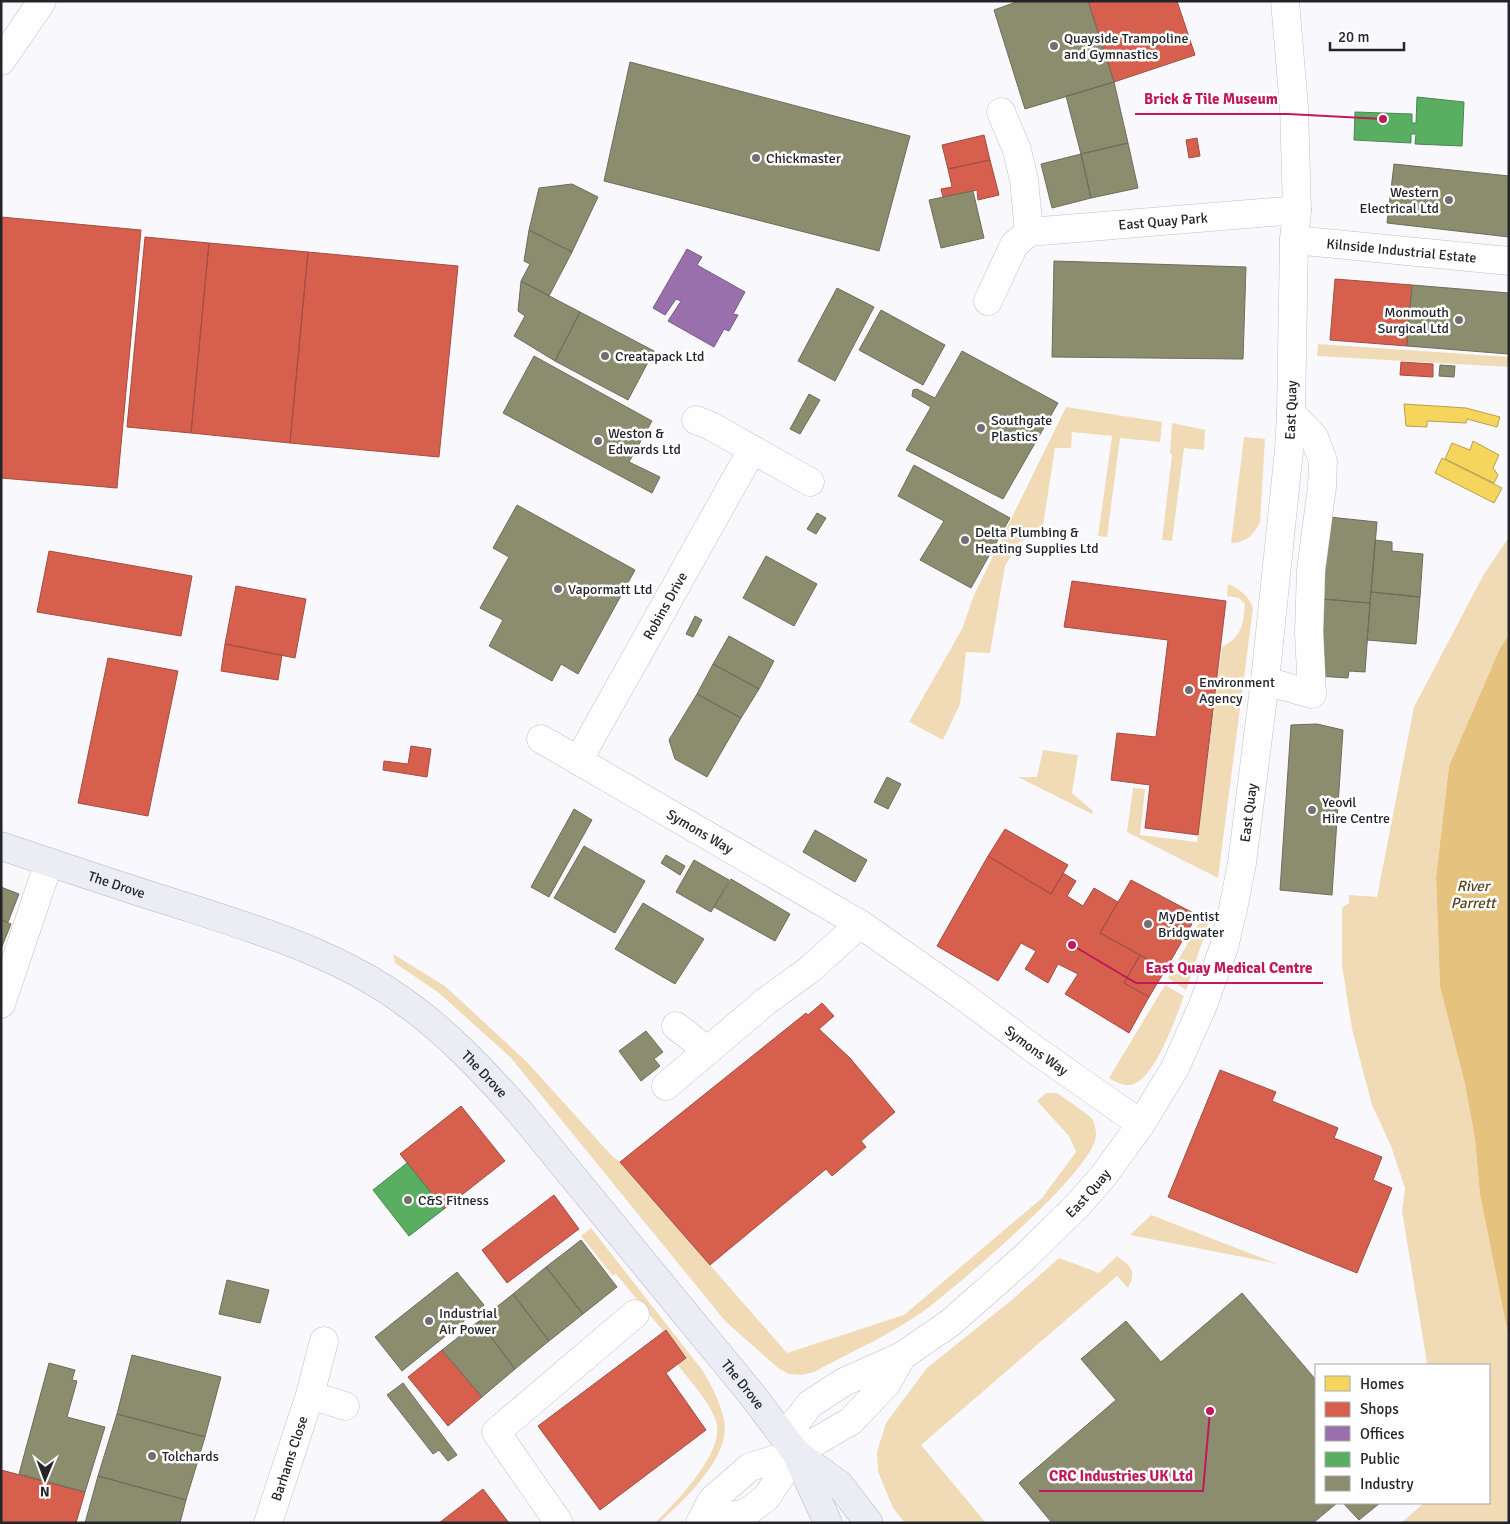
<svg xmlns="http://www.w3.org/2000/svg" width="1510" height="1524" viewBox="0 0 1510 1524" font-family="Signika,sans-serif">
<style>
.green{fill:#f1dbb6}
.water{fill:#e5c27e}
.homes{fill:#f6d55c;stroke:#b7a04d}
.shops{fill:#d6604d;stroke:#a14e43}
.offices{fill:#9970ab;stroke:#765a85}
.public{fill:#5aae61;stroke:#4a8551}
.industry{fill:#8c8c6e;stroke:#6d6d5a}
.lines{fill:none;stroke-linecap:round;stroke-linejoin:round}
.minor-casing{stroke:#c0c0c5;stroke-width:29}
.major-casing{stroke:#b3b4c4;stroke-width:29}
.minor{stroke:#fefeff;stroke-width:28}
.major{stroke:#ececf4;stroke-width:28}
.poi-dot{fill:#6f6f74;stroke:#fff;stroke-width:2}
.labels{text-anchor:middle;stroke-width:5;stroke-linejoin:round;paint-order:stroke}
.poi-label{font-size:14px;fill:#24252b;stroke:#fff;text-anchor:start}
.street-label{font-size:14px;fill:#24252b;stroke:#fff}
.water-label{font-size:15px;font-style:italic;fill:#5a451d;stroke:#fff}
.leader{fill:none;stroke:#c2185b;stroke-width:2}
.callout-dot{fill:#c2185b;stroke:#fff;stroke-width:2}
.callout-label{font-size:15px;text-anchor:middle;font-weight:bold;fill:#c2185b;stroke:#fff;stroke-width:5;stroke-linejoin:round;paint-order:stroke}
</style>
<rect width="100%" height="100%" fill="#f9f9fd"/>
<path class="green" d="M1318 344 1509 357V367L1317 356Z
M1066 407 1162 422 1160 442 1120 438 1107 537 1098 536 1112 436 1072 432 1071 448H1055L1042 532 1019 542 1005 566 990 653 966 652 960 704 943 740 909 722 962 629 974 595Z
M1172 423 1205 430 1204 450 1184 448 1172 541 1162 540 1172 455 1170 453Z
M1244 437 1265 439 1260 522C1254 535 1246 543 1231 543Z
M1509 537V635L1500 648 1449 766 1436 877 1440 987 1465 1084 1475 1139 1480 1195 1509 1339V1523H1401L1424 1503H1489V1365H1425L1427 1363 1402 1211 1405 1188 1391 1146 1372 1105 1352 1029 1342 965V908L1349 903V895L1377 897 1414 707 1484 574Z
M1228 584C1240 589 1249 596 1253 608L1218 878 1127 832 1133 788 1145 789 1140 835 1197 842 1222 647C1242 636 1243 626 1245 604L1239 598 1227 596Z
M1043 750 1078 755 1072 793 1093 811 1092 814 1018 777H1037Z
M1202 918 1209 922 1186 990 1168 978Z
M393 954 445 986 527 1062 612 1156 620 1162 787 1353 904 1315 1042 1198 1076 1152 1069 1136 1037 1101 1046 1093H1057C1064 1098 1089 1114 1093 1120 1095 1124 1096 1131 1096 1135 1096 1169 960 1283 929 1307 896 1332 851 1352 814 1372L802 1375 789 1374 778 1368 725 1321 511 1058 439 993 395 963Z
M1165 985 1184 996C1176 1017 1155 1080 1131 1085 1123 1086 1116 1082 1109 1078Z
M1151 1215 1278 1264 1130 1235Z
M591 1228 703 1371C712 1386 720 1402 724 1420 732 1456 683 1501 659 1523H655C675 1503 726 1452 716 1421 710 1402 690 1381 677 1364L686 1358 666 1330 663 1331 616 1274 613 1276 581 1236Z
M1117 1256C1131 1266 1137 1271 1128 1288L1117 1276 921 1445 986 1523H905L893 1508 878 1472 877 1452 886 1423 927 1368 1013 1299 1059 1258 1099 1273Z"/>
<path class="water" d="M1509 635V1339L1480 1195 1475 1139 1465 1084 1440 987 1436 877 1449 766 1500 648Z"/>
<path class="homes" d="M1404 404 1466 408 1500 417 1497 427 1467 419 1466 423 1427 421V427L1406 426Z
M1473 441 1499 455 1493 468 1498 475 1494 483 1445 459 1452 443 1470 450Z
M1442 458 1502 488 1494 503 1435 473Z"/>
<path class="shops" d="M1088 1H1177L1195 55 1114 82Z
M984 135 990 160 948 169 942 145Z
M1197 138 1200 156 1189 158 1186 140Z
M990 160 999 195 978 200 977 190 943 197 941 189 952 187 948 169Z
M1 217 141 230 117 488 1 478Z
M145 237 209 243 191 433 127 427Z
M209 243 308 252 290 443 191 433Z
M308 252 458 266 439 457 290 443Z
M1335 279 1412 285 1407 346 1330 340Z
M1401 362 1433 364V377L1400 375Z
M49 551 192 576 181 636 37 612Z
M1072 581 1226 601 1198 835 1145 828 1150 785 1111 780 1117 733 1156 737 1168 640 1064 627Z
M236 586 306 599 295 658 225 644Z
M225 644 282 655 278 680 221 671Z
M108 658 178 671 148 816 78 803Z
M411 746 431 749 427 777 383 770 384 761 408 764Z
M1005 829 1068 865 1051 894 988 856Z
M988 856 1051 894 1063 873 1076 881 1067 896 1083 906 1094 888 1118 902 1100 933 1140 955 1124 983 1149 997 1129 1033 1065 994 1078 974 1058 964 1048 983 1025 969 1036 951 1021 943 998 981 937 946Z
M1131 880 1197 915 1166 969 1100 933Z
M1140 955 1166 969 1149 997 1124 983Z
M822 1003 834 1016 819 1029 850 1058 895 1112 861 1141 866 1147 832 1176 826 1169 710 1265 620 1162 806 1013 808 1015Z
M1220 1070 1276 1092 1272 1101 1338 1128 1334 1138 1382 1157 1373 1180 1392 1188 1357 1273 1168 1197Z
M461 1106 505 1161 444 1209 400 1154Z
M554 1195 579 1229 507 1283 482 1250Z
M666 1330 686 1358 666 1373 706 1430 600 1510 538 1426Z
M442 1350 482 1397 448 1426 408 1377Z
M1 1470 85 1492 76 1523H1Z
M483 1489 509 1523H439Z"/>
<path class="offices" d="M687 249 702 257 697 265 745 292 733 314 738 315 729 331 724 329 714 347 668 321 681 301 676 299 665 315 653 308Z"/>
<path class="public" d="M1417 97 1464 102 1462 146 1415 144 1416 134H1411V143L1354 140 1355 112 1412 114V123H1416Z
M407 1163 444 1209 409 1236 373 1190Z"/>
<path class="industry" d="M1019 1H1088L1114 82 1025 109 994 10Z
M630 62 910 136 879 251 604 181Z
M1114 82 1128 143 1081 154 1066 96Z
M1128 143 1138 188 1091 198 1081 154Z
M1081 154 1091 198 1052 208 1041 164Z
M1394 164 1509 176V237L1387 223Z
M572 184 598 197 572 252 529 230 539 188Z
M973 191 984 238 941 248 929 200Z
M529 230 572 252 549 296 521 281 530 264 524 261Z
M1054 261 1246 267 1243 359 1052 357Z
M521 281 580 312 555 361 514 336 525 316 518 311Z
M1412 285 1509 293V354L1407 346Z
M837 288 874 307 835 381 798 361Z
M881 310 945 345 923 385 859 350Z
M580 312 654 351 628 400 555 361Z
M962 351 1058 403 1003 499 906 450 931 407 912 396 913 390 917 389 935 398Z
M534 356 652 421 629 462 660 477 652 493 503 413Z
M1440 365 1455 366 1454 377 1439 376Z
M809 394 820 400 800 434 790 429Z
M914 465 1010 518 971 588 920 560 944 521 898 496Z
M517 505 635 570 578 674 561 664 552 681 489 646 503 620 480 608 509 557 493 548Z
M817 513 826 518 816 534 807 529Z
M1329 517 1377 522 1370 603 1322 599Z
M1375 540 1392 542V551L1423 554 1420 597 1371 592Z
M766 556 817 584 794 626 743 598Z
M1371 592 1420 597 1416 644 1367 640Z
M1322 599 1370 603 1365 672 1349 671 1348 678 1318 676Z
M695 616 702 620 693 637 686 634Z
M729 636 774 661 759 689 713 664Z
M713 664 759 689 741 718 697 694Z
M697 694 741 718 707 777 675 759 669 740Z
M1317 724 1343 730 1332 895 1280 890 1291 725Z
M887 777 901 784 888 809 874 802Z
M574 809 592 820 549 897 531 887Z
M815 830 867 860 855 882 803 852Z
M584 846 645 881 615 933 554 898Z
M666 855 685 866 680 875 661 863Z
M694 860 729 880 711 912 676 892Z
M731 879 790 914 775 941 714 907Z
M1 887 19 894 8 922 1 919Z
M643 903 704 939 675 984 615 949Z
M1 920 11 924 1 949Z
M646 1031 663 1052 654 1059 660 1066 641 1081 619 1051Z
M581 1240 617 1287 583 1314 546 1267Z
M546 1267 583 1314 549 1341 513 1294Z
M457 1272 484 1305 402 1371 375 1337Z
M227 1280 269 1290 260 1323 219 1314Z
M1242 1293 1316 1380V1503H1337L1313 1523H1052L1019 1483 1116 1400 1081 1359 1126 1321 1161 1362Z
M513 1294 549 1341 515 1369 479 1321Z
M479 1321 515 1369 482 1397 442 1350Z
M132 1355 221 1377 205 1437 117 1414Z
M49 1363 75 1370 72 1380 77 1381 67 1417 105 1427 85 1492 19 1474Z
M403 1383 457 1455 448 1461 439 1450 433 1454 387 1395Z
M117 1414 205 1437 186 1500 98 1476Z
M98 1476 186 1500 180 1523H85Z
M1343 1503H1380L1359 1520Z"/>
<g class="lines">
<defs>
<g id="minor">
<path d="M1 61 42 1"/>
<path d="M1001 112 1017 150 1024 180 1029 232"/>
<path id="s1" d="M1294 240 1509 261"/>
<path id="s2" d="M988 301 1014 245 1029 232 1297 210"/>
<path d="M696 420 711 426 810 482"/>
<path d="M1265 681 1312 694 1309 632 1311 570 1322 487 1323 461 1314 437 1291 413"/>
<path id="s3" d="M541 739 860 924 963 996 1034 1049 1141 1124"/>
<path id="s4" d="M578 761 752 450"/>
<path d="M1 1004 49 862"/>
<path d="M676 1026 707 1050"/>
<path d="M666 1086 765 1002 809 970 860 924"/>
<path d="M310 1395 345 1406"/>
<path d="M702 1522 746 1513 766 1498 796 1453 795 1423 810 1404 844 1382 902 1356"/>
<path id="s5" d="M268 1523 310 1395 324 1341"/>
<path d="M559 1523 496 1432 635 1314"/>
<path id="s6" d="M700 1523 712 1500 750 1467 796 1453 851 1421 887 1383 902 1356 950 1323 1025 1257 1077 1206 1104 1175 1141 1124 1175 1068 1203 1005 1224 947 1233 909 1242 863 1265 681 1289 450 1291 413 1294 240 1297 210 1294 107 1285 1"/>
</g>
<g id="major">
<path id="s7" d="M1 846C58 865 114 884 171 902 252 928 337 952 407 1004 449 1034 484 1072 519 1111L753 1396 796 1453 828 1523"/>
<path d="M797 1454 839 1484 869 1523"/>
</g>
</defs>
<use href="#minor" class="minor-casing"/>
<use href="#major" class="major-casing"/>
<use href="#minor" class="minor"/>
<use href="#major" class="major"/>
</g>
<g class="poi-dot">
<circle cx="1054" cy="46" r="5"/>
<circle cx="756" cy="158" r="5"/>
<circle cx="1449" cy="200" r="5"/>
<circle cx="1459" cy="320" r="5"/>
<circle cx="605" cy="356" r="5"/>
<circle cx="981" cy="428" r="5"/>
<circle cx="598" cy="441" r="5"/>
<circle cx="965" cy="540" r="5"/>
<circle cx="558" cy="589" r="5"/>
<circle cx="1189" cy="690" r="5"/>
<circle cx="1312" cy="810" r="5"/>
<circle cx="1148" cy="924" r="5"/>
<circle cx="408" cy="1200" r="5"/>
<circle cx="429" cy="1321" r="5"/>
<circle cx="152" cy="1456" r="5"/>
</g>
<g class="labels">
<g class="poi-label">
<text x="1064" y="43">Quayside Trampoline<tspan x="1064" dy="16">and Gymnastics</tspan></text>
<text x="766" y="163">Chickmaster</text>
<text x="1439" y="197" text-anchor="end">Western<tspan x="1439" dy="16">Electrical Ltd</tspan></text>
<text x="1449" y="317" text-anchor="end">Monmouth<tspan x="1449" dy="16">Surgical Ltd</tspan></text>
<text x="615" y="361">Creatapack Ltd</text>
<text x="991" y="425">Southgate<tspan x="991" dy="16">Plastics</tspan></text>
<text x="608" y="438">Weston &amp;<tspan x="608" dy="16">Edwards Ltd</tspan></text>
<text x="975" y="537">Delta Plumbing &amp;<tspan x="975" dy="16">Heating Supplies Ltd</tspan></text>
<text x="568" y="594">Vapormatt Ltd</text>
<text x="1199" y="687">Environment<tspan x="1199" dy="16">Agency</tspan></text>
<text x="1322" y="807">Yeovil<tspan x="1322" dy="16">Hire Centre</tspan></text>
<text x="1158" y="921">MyDentist<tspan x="1158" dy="16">Bridgwater</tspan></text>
<text x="418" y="1205">C&amp;S Fitness</text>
<text x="439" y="1318">Industrial<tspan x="439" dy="16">Air Power</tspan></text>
<text x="162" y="1461">Tolchards</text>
</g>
<g class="street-label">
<text dy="5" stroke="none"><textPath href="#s2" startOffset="216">East Quay Park</textPath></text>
<text dy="5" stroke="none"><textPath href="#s1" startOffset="108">Kilnside Industrial Estate</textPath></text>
<text dy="5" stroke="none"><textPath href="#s6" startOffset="1344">East Quay</textPath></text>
<text dy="5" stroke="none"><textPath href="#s4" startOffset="178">Robins Drive</textPath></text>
<text dy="5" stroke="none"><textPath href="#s6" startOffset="939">East Quay</textPath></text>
<text dy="5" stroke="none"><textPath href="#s3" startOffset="184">Symons Way</textPath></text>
<text dy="5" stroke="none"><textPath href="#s7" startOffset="122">The Drove</textPath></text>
<text dy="5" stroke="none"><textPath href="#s3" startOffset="586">Symons Way</textPath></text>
<text dy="5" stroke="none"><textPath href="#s7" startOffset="542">The Drove</textPath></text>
<text dy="5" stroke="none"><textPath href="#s6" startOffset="519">East Quay</textPath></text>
<text dy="5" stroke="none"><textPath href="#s7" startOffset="946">The Drove</textPath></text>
<text dy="5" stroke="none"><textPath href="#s5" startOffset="68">Barhams Close</textPath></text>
</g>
<g class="water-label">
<text x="1473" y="891">River<tspan x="1473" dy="17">Parrett</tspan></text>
</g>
</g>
<path class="leader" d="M1383 119L1288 114H1135M1072 945L1136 983H1323M1210 1411L1203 1491H1039"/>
<g class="callout-dot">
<circle cx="1383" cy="119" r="5"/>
<circle cx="1072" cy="945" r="5"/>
<circle cx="1210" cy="1411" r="5"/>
</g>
<g class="callout-label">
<text x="1211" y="104">Brick &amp; Tile Museum</text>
<text x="1229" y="973">East Quay Medical Centre</text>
<text x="1121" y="1481">CRC Industries UK Ltd</text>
</g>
<rect width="1510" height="1524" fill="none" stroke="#24252b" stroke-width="5"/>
<rect x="1315" y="1364" width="175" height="140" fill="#ffffff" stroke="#a7a8aa"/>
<rect x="1325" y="1376" width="25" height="15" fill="#f6d55c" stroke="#a7a8aa"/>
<text x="1360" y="1389" font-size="15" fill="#24252b">Homes</text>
<rect x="1325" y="1402" width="25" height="15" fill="#d6604d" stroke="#a7a8aa"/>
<text x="1360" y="1414" font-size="15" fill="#24252b">Shops</text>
<rect x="1325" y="1426" width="25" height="15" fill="#9970ab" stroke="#a7a8aa"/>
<text x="1360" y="1439" font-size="15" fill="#24252b">Offices</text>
<rect x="1325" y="1452" width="25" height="15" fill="#5aae61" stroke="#a7a8aa"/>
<text x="1360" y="1464" font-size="15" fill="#24252b">Public</text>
<rect x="1325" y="1476" width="25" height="15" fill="#8c8c6e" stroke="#a7a8aa"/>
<text x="1360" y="1489" font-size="15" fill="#24252b">Industry</text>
<g transform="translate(45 1479) rotate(181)" stroke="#ffffff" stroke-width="4" paint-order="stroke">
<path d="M0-4L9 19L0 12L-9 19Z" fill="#24252b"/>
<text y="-8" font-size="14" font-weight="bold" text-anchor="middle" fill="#24252b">N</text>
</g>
<path d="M1330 42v8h74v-8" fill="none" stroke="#24252b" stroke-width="2.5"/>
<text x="1338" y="42" font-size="15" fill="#24252b" stroke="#ffffff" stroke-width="4" paint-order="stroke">20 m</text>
</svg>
